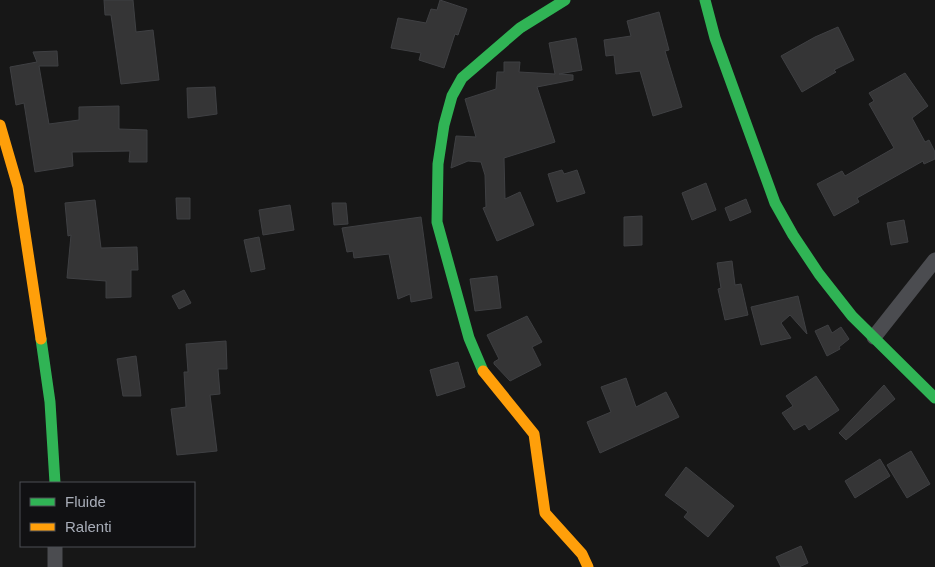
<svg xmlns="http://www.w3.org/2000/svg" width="935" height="567" viewBox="0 0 935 567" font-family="Arial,sans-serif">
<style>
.building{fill:#353536;stroke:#3f4043}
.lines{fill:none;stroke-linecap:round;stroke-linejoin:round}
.street{stroke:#4b4c50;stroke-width:15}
.fast{stroke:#30b455;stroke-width:11}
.slow{stroke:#ff9f0a;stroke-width:11}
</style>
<rect width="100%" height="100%" fill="#171717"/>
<path class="building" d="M104 0H133L136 32 153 30 159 80 121 84 111 15H105Z
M440 0 467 9 458 35 455 34 444 68 419 60 421 53 391 48 398 18 426 23 431 9 437 10Z
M659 12 669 50 665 51 682 107 653 116 640 71 616 74 614 55 606 56 604 40 631 36 627 21Z
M838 27 854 60 834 70 836 72 802 92 781 56 815 37Z
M576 38 582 70 559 74 573 75V80L537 87 555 142 504 158 505 199 520 192 534 225 497 241 483 208 486 207 485 175 481 162 468 161 451 168 456 136 476 137 465 99 496 89 497 72H504V62H520L519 72 555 74 549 43Z
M57 51 58 66H39L49 124 79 120V107L119 106V129L147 130V162H129L130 151 72 152 73 166 35 172 24 103 16 105 10 67 37 62 33 52Z
M905 73 928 106 912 118 925 142 929 140 935 152V159L924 164 923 161 857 198 859 202 834 216 817 184 842 171 845 176 894 148 869 104 874 101 869 93Z
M215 87 217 114 188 118 187 88Z
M562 170 564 174 577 170 585 193 557 202 548 174Z
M706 183 716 210 692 220 682 193Z
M176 198H190V219H177Z
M746 199 751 212 730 221 725 208Z
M95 200 101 248 137 247 138 270H131V297L106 298V281L67 278 71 235 68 236 65 203Z
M332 203H346L348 224 334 225Z
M290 205 294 230 263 235 259 210Z
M642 216V245L624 246V217Z
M421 217 432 298 411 302 410 294 398 299 389 254 354 258 353 251 347 252 342 228Z
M904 220 908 242 891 245 887 223Z
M259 237 265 269 251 272 244 240Z
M732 261 735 285 741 284 748 315 725 320 718 289 721 288 717 263Z
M497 276 501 308 475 311 470 279Z
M184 290 191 303 179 309 172 296Z
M798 296 807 334 790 315 781 323 791 338 761 345 751 307Z
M527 316 542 342 532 347 541 365 510 381 494 364V362L499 359 487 335Z
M828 325 832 333 841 327 849 339 839 347 840 349 827 356 815 331Z
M226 341 227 369H218L220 394 210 395 217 451 177 455 171 409 186 407 184 372H188L186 344Z
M136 356 141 396H123L117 359Z
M458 362 465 387 437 396 430 370Z
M816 376 839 410 809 430 805 424 794 430 782 413 793 406 786 396Z
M626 378 636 407 666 392 679 417 600 453 587 422 611 412 601 387Z
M884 385 895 399 846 440 839 433Z
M911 451 930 484 907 498 887 465Z
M880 459 890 476 855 498 845 481Z
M686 467 734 506 708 537 684 517 688 512 665 495Z
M801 546 808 563 799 567H781L776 557Z"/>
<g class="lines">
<path class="street" d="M874 337 935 260
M55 546V567"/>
<path class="fast" d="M705 0 715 38 775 203 793 235 819 274 852 316 935 398
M41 339 50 402 55 483
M483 371 469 338 437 222 438 164 444 125 452 96 462 78 520 28 565 0"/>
<path class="slow" d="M0 125 18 187 41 339
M483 371 534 434 545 513 582 554 588 567"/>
</g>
<rect x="20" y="482" width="175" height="65" fill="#111113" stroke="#4d4f55"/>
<rect x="30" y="498" width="25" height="8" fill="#30b455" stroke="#4d4f55"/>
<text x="65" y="507" font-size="15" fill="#a8adb8">Fluide</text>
<rect x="30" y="523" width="25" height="8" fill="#ff9f0a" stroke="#4d4f55"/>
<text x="65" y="532" font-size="15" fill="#a8adb8">Ralenti</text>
</svg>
